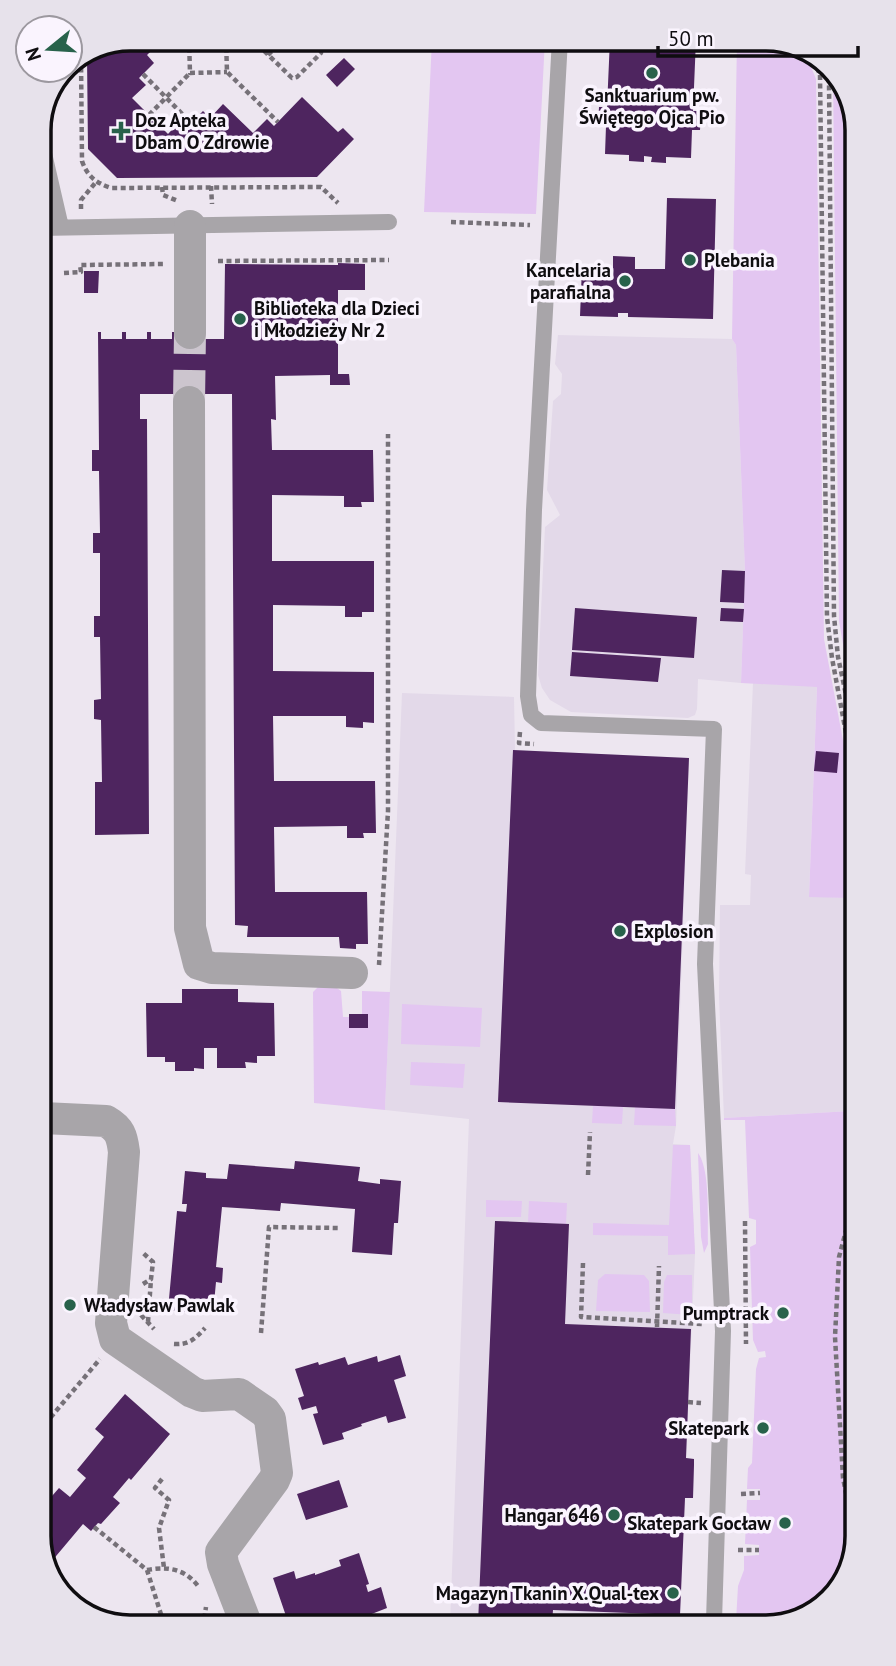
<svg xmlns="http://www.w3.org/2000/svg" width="896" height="1666" viewBox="0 0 896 1666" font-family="'PT Sans',sans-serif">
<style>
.built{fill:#e3d9e9}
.green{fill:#e3c6f1}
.building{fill:#4e255f}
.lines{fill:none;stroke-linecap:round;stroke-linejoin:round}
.minor-tunnel{stroke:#ccc5ce;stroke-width:32;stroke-dasharray:32 16;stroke-linecap:butt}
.path{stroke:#767178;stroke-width:4.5;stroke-dasharray:5 3.5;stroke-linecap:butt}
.service{stroke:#a8a5a9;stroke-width:16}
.minor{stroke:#a8a5a9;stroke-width:32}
.poi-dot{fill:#28624b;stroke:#faf4fe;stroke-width:2.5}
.labels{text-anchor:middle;stroke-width:7;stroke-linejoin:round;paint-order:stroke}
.poi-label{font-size:19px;font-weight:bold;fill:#0f0d10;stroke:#faf4fe;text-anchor:end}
.rim{fill:none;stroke:#0f0d10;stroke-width:3.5}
</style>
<rect width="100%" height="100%" fill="#ede6f0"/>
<path class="built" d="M558 335 732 339 736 345 745 571 741 683 698 679 697 709 695 715 688 718 571 712 550 700 542 688 538 675 545 527 560 515 547 490 553 401 561 394 562 374 555 364Z
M753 683 817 686 809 896 847 898 851 1111 724 1118 719 997 720 905H750L751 875 745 874Z
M402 693 514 697 515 750 689 758 676 1126 673 1144 690 1145 695 1254 686 1458 694 1459V1465L693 1498H685L680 1614 682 1622 450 1624 469 1119 385 1110Z"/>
<path class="green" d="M432 39H545L536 214 424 212Z
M737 39H772L804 50 816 79 824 639 851 783 854 818 857 1536 842 1586 801 1620 736 1621 738 1586 744 1570V1556L759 1555V1545L745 1544 747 1500H760V1489H747L748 1468 752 1463 756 1369 759 1358 766 1357 765 1351 758 1352 753 1340 750 1247 756 1244V1220L749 1218 745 1120H724V1118L851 1111 847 898 809 897 817 687 741 683 745 571 736 345 732 339Z
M833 74 850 95 853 702 839 621Z
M333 985 341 991 343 1017H349V1028H368L362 1014V991L390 992 385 1110 314 1103 313 992 319 986Z
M402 1004 482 1008 480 1047 401 1044Z
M411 1062 465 1064 463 1088 410 1085Z
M593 1106 623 1107 622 1124 592 1123Z
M635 1107 675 1109 676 1126 634 1125Z
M673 1145H690L695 1254 668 1255V1236L593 1235V1223L669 1225Z
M698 1153C711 1171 707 1221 708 1244L704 1253 701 1237Z
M486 1200 522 1201 521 1217H486Z
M529 1201 567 1203 566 1224 528 1222Z
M605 1274 644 1275 649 1281 650 1312 596 1311 598 1280Z
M667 1275H692V1315L663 1313 664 1282Z"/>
<path class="building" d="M130 39H157L160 42 147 55 154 63 139 78 146 85 132 98 168 134 181 120 188 126 203 111 210 118 223 104 253 133 267 119 274 126 302 97 338 132 343 128 354 139 317 177 117 178 88 149 87 56Z
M610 39H696L693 111H701L700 130H692L691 158 666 157V163L651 162 652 157 644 156V162L629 161V155L605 154 606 126 598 125 599 107H607Z
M344 58 355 69 337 87 326 75Z
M667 198 716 199 713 319 628 317V313H618V317L580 316 582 267 613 268V256L635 257V269H665Z
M338 263 365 264V290H338V374H349L350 385H330V375L275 376 276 420 271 419 272 450H373L374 502H361L362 507H344V496L272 495V561H374V612H362V617H345V606L273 605V671L374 672V723L363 722V728L346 727V716H273L274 781H375L376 833H363L364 838H347V826L274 827 275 892H367L368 944H356V949L340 948 339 937H247L248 926 235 925 232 394H140V419H147L149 834 95 835V782H102L101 720 94 719V700L101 699 100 637H94V616H100V553H93V533H100L99 471H92V450H99L98 332H101V339H122V332H126V339H147V332H151V339H172V332H176V339H224L225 264 338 265Z
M84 271H99L98 293H84Z
M722 570 745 571 744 603 720 602Z
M575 608 697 617 694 658 572 650Z
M721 608 744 609 743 622 720 621Z
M572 652 661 658 658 682 570 676Z
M513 750 689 758 675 1109 498 1102Z
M816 751 839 753 837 773 814 771Z
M182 989H238V1002L274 1003 275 1056H257V1063L245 1062 246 1068H217V1048H204V1069L194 1068V1071H175V1062H165V1057H147L146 1003H182Z
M349 1014H368V1028H349Z
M295 1161 360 1167 358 1181 380 1184V1179L401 1181 398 1223H394L392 1255 352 1252 355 1209 281 1203 280 1211 222 1207 216 1267 223 1268 222 1283 216 1282 213 1314 168 1310 177 1211 186 1212 187 1204H182L185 1171 206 1173V1178L227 1179 229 1164 294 1169Z
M495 1221 569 1224 565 1324 691 1329 686 1458 694 1459V1465L693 1498H685L680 1615 553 1610 552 1623 478 1624Z
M400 1355 406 1376 394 1380 406 1418 388 1423 386 1416 361 1424 362 1426 342 1433 344 1439 323 1445 313 1414 318 1413 316 1406 302 1410 298 1398 304 1396 295 1369 318 1362 319 1365 345 1357 348 1365 377 1356 378 1362Z
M125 1394 170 1434 131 1480 129 1478 113 1497 120 1503 101 1524 98 1523 91 1531 83 1524 46 1568 45 1504 59 1488 70 1497 86 1478 77 1470 104 1437 95 1429Z
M339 1480 348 1507 306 1520 297 1494Z
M359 1553 369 1584 366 1585 368 1592 381 1587 387 1608 369 1615 370 1618 350 1625 278 1626 276 1619 286 1616 273 1578 294 1571 296 1579 315 1573V1575L341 1566 339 1560Z"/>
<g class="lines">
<path class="minor-tunnel" d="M189 402 190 333"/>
<path class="path" d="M189 39 190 73 227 72
M226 39 227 72 278 122
M252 39 292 78 297 77 321 53V49L310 39
M811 52 820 75 825 65
M268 55 283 39
M81 59 82 161C87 176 96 183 111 188L321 187 338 203
M822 61 829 82 834 616 838 657 853 728
M143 74 191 123
M820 75 827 617 832 658 854 776
M149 115 190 73
M211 186 212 204
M162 187 163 195 178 201
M81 209V200L96 182
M451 222 530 225
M218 261 389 260
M64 273 81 272 80 265 164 264
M520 732 519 743 534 744
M379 965 388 811V434
M588 1175 590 1132
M745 1221 746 1344
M583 1263 581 1317 702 1324
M143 1284 151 1279 153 1262 143 1253
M141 1315 154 1329
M148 1322 151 1279
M657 1327 659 1266
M261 1333 269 1227 338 1228
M174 1344C189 1345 195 1339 205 1328
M688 1402 701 1403
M45 1424 100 1359
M162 1479 155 1488 169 1500 159 1528 164 1568
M741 1494 760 1493
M94 1527 147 1570 165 1627
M738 1550H759
M852 1554 850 1513 843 1478 835 1337 839 1257 855 1197 856 1155
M147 1570C168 1566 185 1569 198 1586
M203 1627 206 1607"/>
<path class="service" d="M560 39 534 510 528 696 531 715 541 723 714 729 705 964 723 1331 714 1621
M40 122 43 149 61 227
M39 228 389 222"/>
<path class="minor" d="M190 226V333
M189 402 190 928 199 964 212 968 352 973
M43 1118 106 1121C120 1129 122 1136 124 1152L111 1323 115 1339 192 1392 202 1396 239 1394 265 1412 270 1419 277 1473 274 1480 221 1552 223 1564 247 1626"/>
</g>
<g class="poi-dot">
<circle cx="652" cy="73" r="7"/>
<path d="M117.5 120.5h7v7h7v7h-7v7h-7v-7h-7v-7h7z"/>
<circle cx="690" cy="260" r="7"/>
<circle cx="625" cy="281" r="7"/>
<circle cx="240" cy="319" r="7"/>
<circle cx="620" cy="931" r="7"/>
<circle cx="70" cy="1305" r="7"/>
<circle cx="783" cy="1313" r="7"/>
<circle cx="763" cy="1428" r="7"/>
<circle cx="614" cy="1515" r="7"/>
<circle cx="785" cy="1523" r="7"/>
<circle cx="673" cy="1593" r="7"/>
</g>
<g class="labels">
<g class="poi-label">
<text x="652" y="102" text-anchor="middle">Sanktuarium pw.<tspan x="652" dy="22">Świętego Ojca Pio</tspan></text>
<text x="135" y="127" text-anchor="start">Doz Apteka<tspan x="135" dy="22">Dbam O Zdrowie</tspan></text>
<text x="704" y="267" text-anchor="start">Plebania</text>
<text x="611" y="277">Kancelaria<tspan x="611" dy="22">parafialna</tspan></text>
<text x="254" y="315" text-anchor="start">Biblioteka dla Dzieci<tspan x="254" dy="22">i Młodzieży Nr 2</tspan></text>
<text x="634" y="938" text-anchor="start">Explosion</text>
<text x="84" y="1312" text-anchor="start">Władysław Pawlak</text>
<text x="769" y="1320">Pumptrack</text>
<text x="749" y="1435">Skatepark</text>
<text x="600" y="1522">Hangar 646</text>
<text x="771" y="1530">Skatepark Gocław</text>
<text x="659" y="1600">Magazyn Tkanin X.Qual-tex</text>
</g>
</g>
<path d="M0 0H896V1666H0ZM130 51H766A79 79 0 0 1 845 130V1536A79 79 0 0 1 766 1615H130A79 79 0 0 1 51 1536V130A79 79 0 0 1 130 51Z" fill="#e7e2eb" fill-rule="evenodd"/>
<path class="rim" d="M130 51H766A79 79 0 0 1 845 130V1536A79 79 0 0 1 766 1615H130A79 79 0 0 1 51 1536V130A79 79 0 0 1 130 51Z"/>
<g transform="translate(49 49) rotate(252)"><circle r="33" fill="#faf4fe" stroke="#9c989f" stroke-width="2"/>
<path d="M0-5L12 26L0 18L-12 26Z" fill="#28624b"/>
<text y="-10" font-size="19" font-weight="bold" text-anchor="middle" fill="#0f0d10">N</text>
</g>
<path d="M658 46v10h200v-10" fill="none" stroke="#0f0d10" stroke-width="3.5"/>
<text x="668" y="46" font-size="21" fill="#0f0d10" stroke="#faf4fe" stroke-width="5" paint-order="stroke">50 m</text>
</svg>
